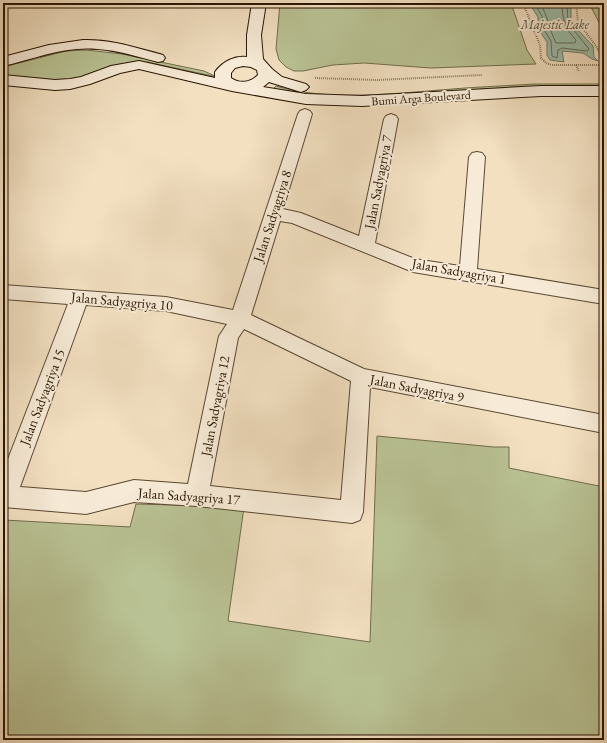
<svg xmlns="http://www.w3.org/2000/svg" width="607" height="743" viewBox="0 0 607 743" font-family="'EB Garamond',serif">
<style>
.green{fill:#b9c294;stroke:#716c4b}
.water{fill:#9dbeac;stroke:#6f7a68}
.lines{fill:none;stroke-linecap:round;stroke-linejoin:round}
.shore{stroke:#636a57;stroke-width:1}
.street-casing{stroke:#5b4832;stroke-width:2}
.secondary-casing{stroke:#291502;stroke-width:2}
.path{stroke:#291502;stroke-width:2;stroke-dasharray:0.5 1.5;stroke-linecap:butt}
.street{fill:#f7ebd7;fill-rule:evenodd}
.secondary{fill:#f7ebd7;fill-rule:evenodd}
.labels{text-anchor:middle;stroke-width:4;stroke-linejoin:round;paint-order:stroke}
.far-street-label{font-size:12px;fill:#291502;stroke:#f7ebd7}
.far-water-label{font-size:13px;font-style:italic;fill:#52503e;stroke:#f7ebd7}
.street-label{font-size:14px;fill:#291502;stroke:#f7ebd7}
</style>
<rect width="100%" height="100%" fill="#f2e0c1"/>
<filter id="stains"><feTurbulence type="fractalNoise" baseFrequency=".005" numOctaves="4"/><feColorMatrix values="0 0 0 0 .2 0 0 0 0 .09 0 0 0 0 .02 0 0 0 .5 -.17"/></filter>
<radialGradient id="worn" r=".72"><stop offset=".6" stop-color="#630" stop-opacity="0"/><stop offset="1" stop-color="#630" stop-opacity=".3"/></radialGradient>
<path class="green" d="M280 3H511L527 50 536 64 431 68 364 63 333 65 303 71H294L286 67 279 60 276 49Z
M589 3H604V32Z
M86 50 122 54 204 71 217 77 147 62 123 64 106 68 73 80 60 82 3 76V67L66 51Z
M535 84H604V88L515 87 396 96H320L280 91 274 88 276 86C325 101 390 94 440 90 472 87 503 86 535 84Z
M377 436 494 447H509V468L604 487V740H3V523L4 520 130 527 136 504 244 507 228 621 370 642Z"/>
<path class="water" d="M529 3H571V21L576 28 593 46 594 57 598 61 592 59 583 53 562 51 564 62 550 60 547 55V42L539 30 538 17Z"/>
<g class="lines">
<path class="shore" d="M534 3 542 16 543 28 551 41 552 56 557 58 558 50 562 48 587 51 589 49 568 23 567 3
M540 3C548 16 549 29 556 43H575L576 40C565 29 562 18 562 3"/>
<defs>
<path id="street" d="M305 109 310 111 312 114 283 209 301 213 359 236 384 119 386 116 391 114 396 116 398 119 375 243 415 259 460 266 469 157 472 153 477 152 482 153 485 157 477 269 604 290V304L413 272 292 223 280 221 251 315 364 369 604 415V433L370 387 363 512 360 520 352 523 197 506 134 502 86 514 3 507V472L68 304 3 299V285L166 297 233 310 298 114 300 111ZM86 305 166 311 227 324 219 336 188 484 134 480 86 492 20 487ZM244 329 351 381 341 500 210 486 238 338Z"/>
<path id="secondary" d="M252 3H266L261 35 263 59 272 69 282 77 306 84 309 87 306 90 301 92 269 82 263 87 306 94 362 96 541 86H604V96H541L362 106 306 104 232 91 139 69 120 73 90 84 70 89 55 90 3 85V75L55 80 70 79 81 77 111 66 139 61 215 78V72C222 62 235 55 247 57V35ZM243 66 251 67 257 70 258 75C250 83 240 84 231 78V73L235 68Z
M83 40C111 39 137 48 163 55L165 58 163 61 158 62C138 57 118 50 97 49 65 46 34 59 3 66V57L49 45Z"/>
</defs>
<use href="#street" class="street-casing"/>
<use href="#secondary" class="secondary-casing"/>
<path class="path" d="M523 3 540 45 541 58 546 63 552 65H604
M576 3 578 22 596 46 604 61
M576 65 579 72
M315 78 377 80 482 75"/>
<use href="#street" class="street"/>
<use href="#secondary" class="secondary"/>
</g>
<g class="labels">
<g class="far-street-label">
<text transform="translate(421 98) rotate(-4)" y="4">Bumi Arga Boulevard</text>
</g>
<g class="far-water-label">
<text x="555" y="29">Majestic Lake</text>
</g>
<g class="street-label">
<text transform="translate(378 182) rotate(-79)" y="5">Jalan Sadyagriya 7</text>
<text transform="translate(272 216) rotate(-72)" y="5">Jalan Sadyagriya 8</text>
<text transform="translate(459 271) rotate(10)" y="5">Jalan Sadyagriya 1</text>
<text transform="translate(122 301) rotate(5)" y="5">Jalan Sadyagriya 10</text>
<text transform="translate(417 388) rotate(11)" y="5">Jalan Sadyagriya 9</text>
<text transform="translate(42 397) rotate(-69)" y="5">Jalan Sadyagriya 15</text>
<text transform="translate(215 406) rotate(-79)" y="5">Jalan Sadyagriya 12</text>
<text transform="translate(189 496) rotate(4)" y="5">Jalan Sadyagriya 17</text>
</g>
</g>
<rect width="607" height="743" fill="none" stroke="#f2e0c1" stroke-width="16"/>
<rect x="4" y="4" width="599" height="735" fill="none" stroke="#291502" stroke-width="2"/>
<rect x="8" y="8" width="591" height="727" fill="none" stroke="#291502"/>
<rect width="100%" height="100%" filter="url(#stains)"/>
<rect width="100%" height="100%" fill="url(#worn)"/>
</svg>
